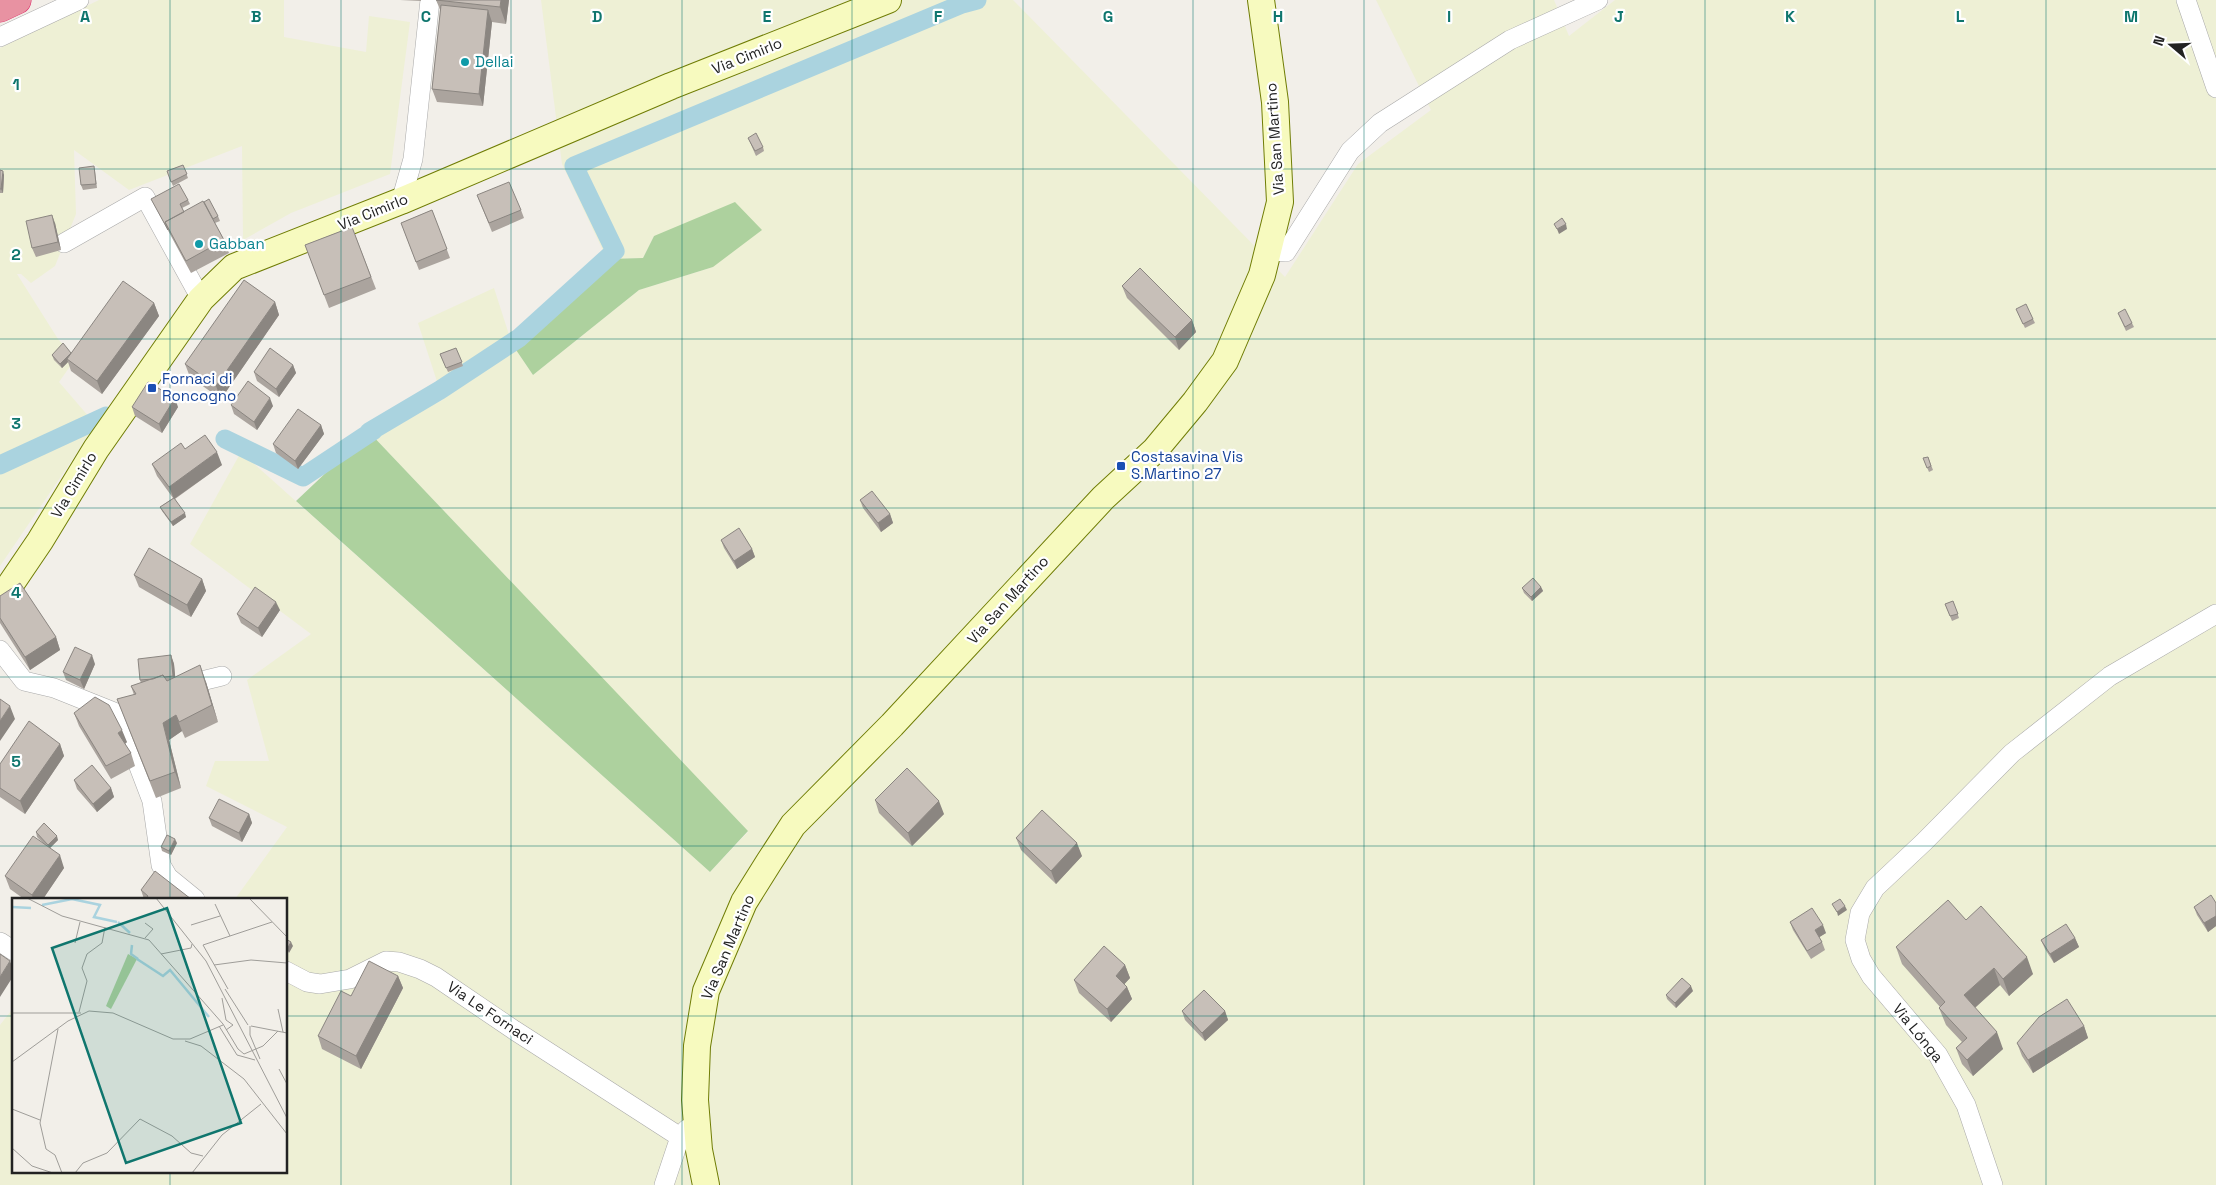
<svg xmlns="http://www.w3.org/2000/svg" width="2216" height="1185" viewBox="0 0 2216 1185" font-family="'Space Grotesk',sans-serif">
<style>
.farmland{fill:#eef0d5}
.forest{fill:#add19e}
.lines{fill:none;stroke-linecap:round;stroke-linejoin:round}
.canal{stroke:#aad3df;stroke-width:19}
.street-casing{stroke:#a9a9a9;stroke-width:20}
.secondary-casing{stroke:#707d05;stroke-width:28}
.highway-casing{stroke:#dc2a67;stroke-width:29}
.street{stroke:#fff;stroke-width:19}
.secondary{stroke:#f7fabf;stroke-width:26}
.highway{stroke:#e892a2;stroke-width:28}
.wall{fill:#aba49e}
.shaded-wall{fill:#8b8681}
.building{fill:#c7bfb8;stroke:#8b8681}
.grid{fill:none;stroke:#0f766e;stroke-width:1;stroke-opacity:0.55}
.culture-dot{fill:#0f9aa8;stroke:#fff;stroke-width:2}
.transit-dot{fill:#1a4fb4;stroke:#fff;stroke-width:2}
.labels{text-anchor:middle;stroke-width:4.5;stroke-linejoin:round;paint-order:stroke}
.street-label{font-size:15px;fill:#222;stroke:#fff}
.culture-label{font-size:15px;fill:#0d838f;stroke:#fff;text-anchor:start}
.transit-label{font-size:15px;fill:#164399;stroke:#fff;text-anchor:start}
.inset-river{fill:none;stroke:#aad3df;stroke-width:2.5}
.inset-road{fill:none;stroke:#9f9d99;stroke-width:1}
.view{fill:#0f766e;fill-opacity:0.15;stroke:#0f766e;stroke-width:2.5}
.inset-edge{fill:none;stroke:#222;stroke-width:2.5}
.grid-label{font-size:16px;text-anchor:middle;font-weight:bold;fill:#0f766e;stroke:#fff;stroke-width:4.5;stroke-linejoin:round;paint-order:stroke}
</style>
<rect width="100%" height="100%" fill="#f2efe9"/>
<path class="farmland" d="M99 0H284V37L366 52 369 16 410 22 390 174 291 213 243 240 242 146 129 190 74 150 76 214 55 266 31 283 21 274H17L58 339 76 358 59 382 96 425 0 566V48Z
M541 0H961L962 4 969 0H1013L1285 277 1358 164 1431 110 1376 0H1554L1569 36 1615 0H2216V1185H0V1025L14 1007V1171H286V899H235L287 827 206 786 215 761H269L247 680 311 634 190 544 241 452 710 872 748 832 369 432 443 400 418 323 494 288 512 344 533 375 639 290 713 267 654 236 643 258 607 259 562 164Z"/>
<path class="forest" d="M735 202 762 230 713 267 639 290 533 375 512 344 607 259 643 258 654 236Z
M369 432 748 831 710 872 296 501Z"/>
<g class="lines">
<path class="canal" d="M369 432 440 390 519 338 615 251 574 166 962 4 977 0
M225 439 303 477 374 430
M0 465 106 416"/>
<defs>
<path id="street" d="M2186 0 2216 88
M0 37 79 0
M401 201 413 159 430 0
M64 243 145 197 201 299
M1269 251 1286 252 1350 151 1380 123 1510 40 1598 0
M0 650 24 681 54 688 114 712 133 751 152 801 161 865 168 877 195 899
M181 686 222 676
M0 942 14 951
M286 971 307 982 320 984 350 979 386 961 399 962 420 969 436 977 514 1030 680 1137
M664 1185 680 1137 687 1129
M1993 1185 1966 1105 1938 1055 1871 976 1861 959 1855 940 1860 913 1875 888 1924 842 2012 753 2110 676 2216 614"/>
<path id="secondary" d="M0 600 40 541 96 449 201 299 234 267 401 201 671 86 888 0
M706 1185 699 1150 695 1100 697 1046 706 991 744 902 769 862 793 825 892 725 1103 498 1155 450 1195 402 1225 361 1262 275 1280 202 1275 102 1261 0"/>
<path id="highway" d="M0 8 17 0"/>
</defs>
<use href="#street" class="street-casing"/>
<use href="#secondary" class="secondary-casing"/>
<use href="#highway" class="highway-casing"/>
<use href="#street" class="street"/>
<use href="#secondary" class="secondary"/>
<use href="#highway" class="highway"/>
</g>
<path class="wall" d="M400 0H421V1Z
M436 0H509L506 24 492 22 483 106 437 102 432 89 441 12Z
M748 138 763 147 764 151 756 156Z
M183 165 188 178 173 186 167 171Z
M0 170 4 175 3 193H0Z
M95 171 97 188 83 190 81 185Z
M477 195 521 210 524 218 492 232Z
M151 199 188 200 190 204 182 208 184 212 218 216 220 221 215 223 224 240 229 253 191 273Z
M432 210 450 258 419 270 401 223Z
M55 223 61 250 36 257 32 248Z
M352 227 376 289 329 308 305 245Z
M1122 286 1192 320 1196 332 1179 350 1127 298Z
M275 302 279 315 221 399 190 377 185 364Z
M154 303 159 316 102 394 71 371 68 362 62 368 54 360 52 355 71 353Z
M2016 309 2033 319 2035 323 2025 328Z
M2118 313 2132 323 2134 327 2126 331Z
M456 348 463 366 448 372 440 354Z
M293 365 296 373 279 397 257 381 254 372Z
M231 405 273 406 257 430 234 414Z
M132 407H178L162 433 135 416Z
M321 425 324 434 298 469 276 453 273 444Z
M185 449 222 465 175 499 186 517 173 526 162 511 160 507 173 498 157 476 152 464Z
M1928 457 1933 470 1929 472 1923 458Z
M860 500 890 514 893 523 881 532 863 508Z
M721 540 752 549 755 557 737 569 724 548Z
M134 575 202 579 206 591 191 617 139 587Z
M1541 587 1543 591 1532 601 1524 593 1522 588Z
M0 596 56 637 60 650 30 670 0 623Z
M1953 601 1959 618 1952 621 1945 604Z
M280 610 262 637 241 623 237 614Z
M171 655 174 664 175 677 206 682 218 722 185 738 182 731 169 740 181 788 156 798 117 699 134 695 131 686 141 683 140 680Z
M95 664 84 689 66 680 63 672Z
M74 713 127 742 125 744 131 753 135 766 111 779 79 726Z
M60 744 64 756 25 814 0 797V764Z
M74 780 111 788 114 797 97 812 77 789Z
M875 800 944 814 912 846 879 813Z
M249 814 252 823 242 842 212 826 209 818Z
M36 832 58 840 50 848 64 868 43 899H24L10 889 5 876 44 844 37 837Z
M1016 838 1082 856 1056 884 1021 850Z
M177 843 171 855 162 851 161 847Z
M141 890 191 899H144Z
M2216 903V926L2208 932 2197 915 2194 907Z
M1966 920 2033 974 2009 996 2000 985 1975 1008 2003 1049 1973 1076 1962 1064 1956 1048 1962 1042 1946 1025 1939 1008 1940 1007 1902 964 1896 947Z
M1790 922 1826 933 1819 937 1822 942 1825 950 1811 959 1793 930Z
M2075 938 2079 947 2054 963 2045 949 2041 940Z
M1125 965 1130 978 1124 984 1127 987 1132 999 1111 1022 1079 993 1074 980Z
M398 976 403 988 361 1069 322 1049 318 1036 351 996Z
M1693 991 1676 1008 1667 999 1666 995Z
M1182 1011H1225L1228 1020 1205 1041 1185 1020Z
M2084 1026 2088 1038 2033 1073 2022 1056 2017 1043Z"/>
<path class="shaded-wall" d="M501 0H509L506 24 500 7Z
M488 10 492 22 483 106 479 94Z
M3 171 4 175 3 193 1 189Z
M52 215 55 223 61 250 58 242Z
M1566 224 1567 229 1559 234 1557 229Z
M275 302 279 315 221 399 216 386Z
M154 303 159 316 102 394 97 381Z
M1192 320 1196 332 1179 350 1175 337Z
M71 353 67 359 68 362 62 368 60 364Z
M293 365 296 373 279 397 276 389Z
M175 398 178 407 162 433 159 424Z
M270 398 273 406 257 430 254 422Z
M321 425 324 434 298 469 295 461Z
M217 452 222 465 174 499 169 487Z
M185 513 186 517 173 526 171 522Z
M890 514 893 523 881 532 878 523Z
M752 549 755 557 737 569 734 561Z
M202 579 206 591 191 617 187 605Z
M1541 587 1543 591 1532 601 1531 597Z
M276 602 280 610 262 637 258 628Z
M56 637 60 650 30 670 25 657Z
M92 655 95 664 84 689 80 680Z
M171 655 174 664 176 685 173 676Z
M200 665 206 682 218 722 212 705Z
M10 706 15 719 0 741V721Z
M176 715 182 731 169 740 181 788 175 772 163 723Z
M122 730 127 742 122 746 118 733Z
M60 744 64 756 25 814 20 801Z
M111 788 114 797 97 812 93 804Z
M939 801 944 814 912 846 908 833Z
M249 814 252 823 242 842 239 833Z
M57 836 58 840 49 849 48 845Z
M175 839 177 843 171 855 169 851Z
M1077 843 1082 856 1056 884 1051 871Z
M60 855 64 868 43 899H33L32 895Z
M1845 906 1847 910 1838 916 1837 912Z
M2216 916V926L2208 932 2204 923Z
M1823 925 1826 933 1818 938 1815 930Z
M2075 938 2079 947 2054 963 2050 954Z
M291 942 293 946 289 953 287 949Z
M2027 957 2033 974 2009 996 2003 979Z
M10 961 14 971V975L0 997V977Z
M1125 965 1130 978 1120 989 1116 976Z
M1994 968 2000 985 1970 1012 1964 995Z
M398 976 403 988 361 1069 356 1056Z
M1691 986 1693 991 1676 1008 1675 1003Z
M1127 987 1132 999 1111 1022 1107 1009Z
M1225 1011 1228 1020 1205 1041 1202 1033Z
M2084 1026 2088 1038 2033 1073 2028 1060Z
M1997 1032 2003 1049 1973 1076 1967 1060Z"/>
<path class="building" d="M436 0H501L500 7Z
M441 5 488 10 479 94 432 89Z
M756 133 763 147 755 151 748 138Z
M183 165 187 174 171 182 167 171Z
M94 166 96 184 81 185 79 168Z
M0 170 3 171 1 189H0Z
M509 182 521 210 489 223 477 195Z
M179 184 188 200 180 204 184 212 165 222 168 230 151 199Z
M209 199 218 216 213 219 204 202Z
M203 201 224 240 186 261 165 222Z
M432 210 447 249 416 262 401 223Z
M52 215 58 242 32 248 26 221Z
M1562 218 1566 224 1557 229 1554 224Z
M352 227 371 277 324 295 305 245Z
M1140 268 1192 320 1175 337 1122 286Z
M244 280 275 302 216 386 185 364Z
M123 281 154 303 97 381 67 359Z
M2026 304 2033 319 2023 324 2016 309Z
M2125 309 2132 323 2125 327 2118 313Z
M63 343 71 353 60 364 52 355Z
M270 348 293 365 276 389 254 372Z
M456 348 462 362 446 368 440 354Z
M248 381 270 398 254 422 231 405Z
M148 382 175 398 159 424 132 407Z
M298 409 321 425 295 461 273 444Z
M205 435 217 452 169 487 152 464 181 443 185 449Z
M1928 457 1931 466 1927 468 1923 458Z
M872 491 890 514 878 523 860 500Z
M174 498 185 513 171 522 160 507Z
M739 528 752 549 734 561 721 540Z
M149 548 202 579 187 605 134 575Z
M1533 578 1541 587 1531 597 1522 588Z
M20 583 56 637 25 657 0 618V596Z
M255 587 276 602 258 628 237 614Z
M1953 601 1958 614 1950 616 1945 604Z
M75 647 92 655 80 680 63 672Z
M171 655 173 676 164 677 163 675 153 679 140 680 138 659Z
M200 665 212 705 179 722 176 715 163 723 175 772 150 781 117 699 136 694 131 686 163 675 167 681Z
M95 697 109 705 122 730 118 733 131 753 106 766 74 713Z
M0 699 10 706 0 721Z
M29 721 60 744 20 801 0 788V764Z
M92 765 111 788 93 804 74 780Z
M907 768 939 801 908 833 875 800Z
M219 799 249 814 239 833 209 818Z
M1042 810 1077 843 1051 871 1016 838Z
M44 823 57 836 48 845 36 832Z
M167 835 175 839 169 851 161 847Z
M33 836 60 855 32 895 5 876Z
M155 871 191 899H146L148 896 141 890Z
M2211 895 2216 903V916L2204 923 2194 907Z
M1840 899 1845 906 1837 912 1832 904Z
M1948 900 1966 920 1981 906 2027 957 2003 979 1994 968 1964 995 1997 1032 1967 1060 1956 1048 1967 1038 1939 1008 1945 1002 1896 947Z
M1812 908 1823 925 1815 930 1822 942 1807 951 1790 922Z
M2066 924 2075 938 2050 954 2041 940Z
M286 939 291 942 287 949H286Z
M1104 946 1125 965 1116 976 1127 987 1107 1009 1074 980Z
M0 954 10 961 0 977Z
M369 961 398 976 356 1056 318 1036 341 991 351 996Z
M1682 978 1691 986 1675 1003 1666 995Z
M1204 990 1225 1011 1202 1033 1182 1011Z
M2067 999 2084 1026 2028 1060 2017 1043 2039 1017Z"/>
<path class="grid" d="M170 0V899M341 0V1185M511 0V1185M682 0V1185M852 0V1185M1023 0V1185M1193 0V1185M1364 0V1185M1534 0V1185M1705 0V1185M1875 0V1185M2046 0V1185M0 169H2216M0 339H2216M0 508H2216M0 677H2216M0 846H2216M0 1016H14M286 1016H2216M170 1171V1185"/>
<g class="culture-dot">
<circle cx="465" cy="62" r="5"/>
<circle cx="199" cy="244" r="5"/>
</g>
<g class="transit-dot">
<rect x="147" y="383" width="10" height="10" rx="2.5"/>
<rect x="1116" y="461" width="10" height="10" rx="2.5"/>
</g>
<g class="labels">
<g class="street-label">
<text transform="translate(747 56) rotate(-22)" y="5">Via Cimirlo</text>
<text transform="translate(1275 139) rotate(-94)" y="5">Via San Martino</text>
<text transform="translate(373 212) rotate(-22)" y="5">Via Cimirlo</text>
<text transform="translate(74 485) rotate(-59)" y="5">Via Cimirlo</text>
<text transform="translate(1008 600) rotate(-48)" y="5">Via San Martino</text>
<text transform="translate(728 947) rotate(-67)" y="5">Via San Martino</text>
<text transform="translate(490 1013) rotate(34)" y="5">Via Le Fornaci</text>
<text transform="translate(1918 1033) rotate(51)" y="5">Via Lónga</text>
</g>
<g class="culture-label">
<text x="475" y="67">Dellai</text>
<text x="209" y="249">Gabban</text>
</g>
<g class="transit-label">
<text x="162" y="384">Fornaci di<tspan x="162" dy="17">Roncogno</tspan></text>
<text x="1131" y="462">Costasavina Vis<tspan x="1131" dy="17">S.Martino 27</tspan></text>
</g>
</g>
<g transform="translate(12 898)">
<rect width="275" height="275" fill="#f2efe9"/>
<path d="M116 56 125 61 99 111 94 108Z" fill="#add19e"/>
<path class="inset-river" d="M30 7 60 1 88 7 82 19 105 24M0 9 19 10M106 24 118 35M120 47 119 56 126 61M125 61 151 78 158 72 197 119"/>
<path class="inset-road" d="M15 0 50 18 137 42 211 126M144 0 194 63 275 220M237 0 275 39M203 6 218 38M179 27 208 18M133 40 141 31 133 25M63 45 68 24M149 56 179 50 180 46M202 67 239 62 275 65M213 91 236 127M216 91 191 47 260 24M210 100 214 122M266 111 271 134M67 114 75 83 70 70 75 56 90 45 93 29M0 115H69M211 126 226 151 232 156 251 148 266 133M207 128 225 157 243 162M238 128V137L248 161M239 128 275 135M46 131 28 225 34 251 43 257 50 275M214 132 221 127 214 122M173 143 189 148 232 181 275 236M0 164 56 123 77 113 101 115 161 141H178L211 127M267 171 275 186M0 211 28 222M0 250 20 268 41 275M63 275 71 265 95 255 128 221 160 238 179 255 191 258M180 275 210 237 249 206"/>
<path class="view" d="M155 10 229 225 114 265 40 50Z"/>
<rect width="275" height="275" class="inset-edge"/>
</g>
<g class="grid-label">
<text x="85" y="22">A</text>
<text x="256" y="22">B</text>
<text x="426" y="22">C</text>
<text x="597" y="22">D</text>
<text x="767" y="22">E</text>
<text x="938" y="22">F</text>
<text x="1108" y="22">G</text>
<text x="1278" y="22">H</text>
<text x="1449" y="22">I</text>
<text x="1619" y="22">J</text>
<text x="1790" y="22">K</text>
<text x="1960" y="22">L</text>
<text x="2131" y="22">M</text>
<text x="16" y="90">1</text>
<text x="16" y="260">2</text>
<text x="16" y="429">3</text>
<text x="16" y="598">4</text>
<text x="16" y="767">5</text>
</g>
<g transform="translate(2171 45) rotate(289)" stroke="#ffffff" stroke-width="4" paint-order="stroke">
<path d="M0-4L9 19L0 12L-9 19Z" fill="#222222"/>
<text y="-8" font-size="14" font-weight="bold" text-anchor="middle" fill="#222222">N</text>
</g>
</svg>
